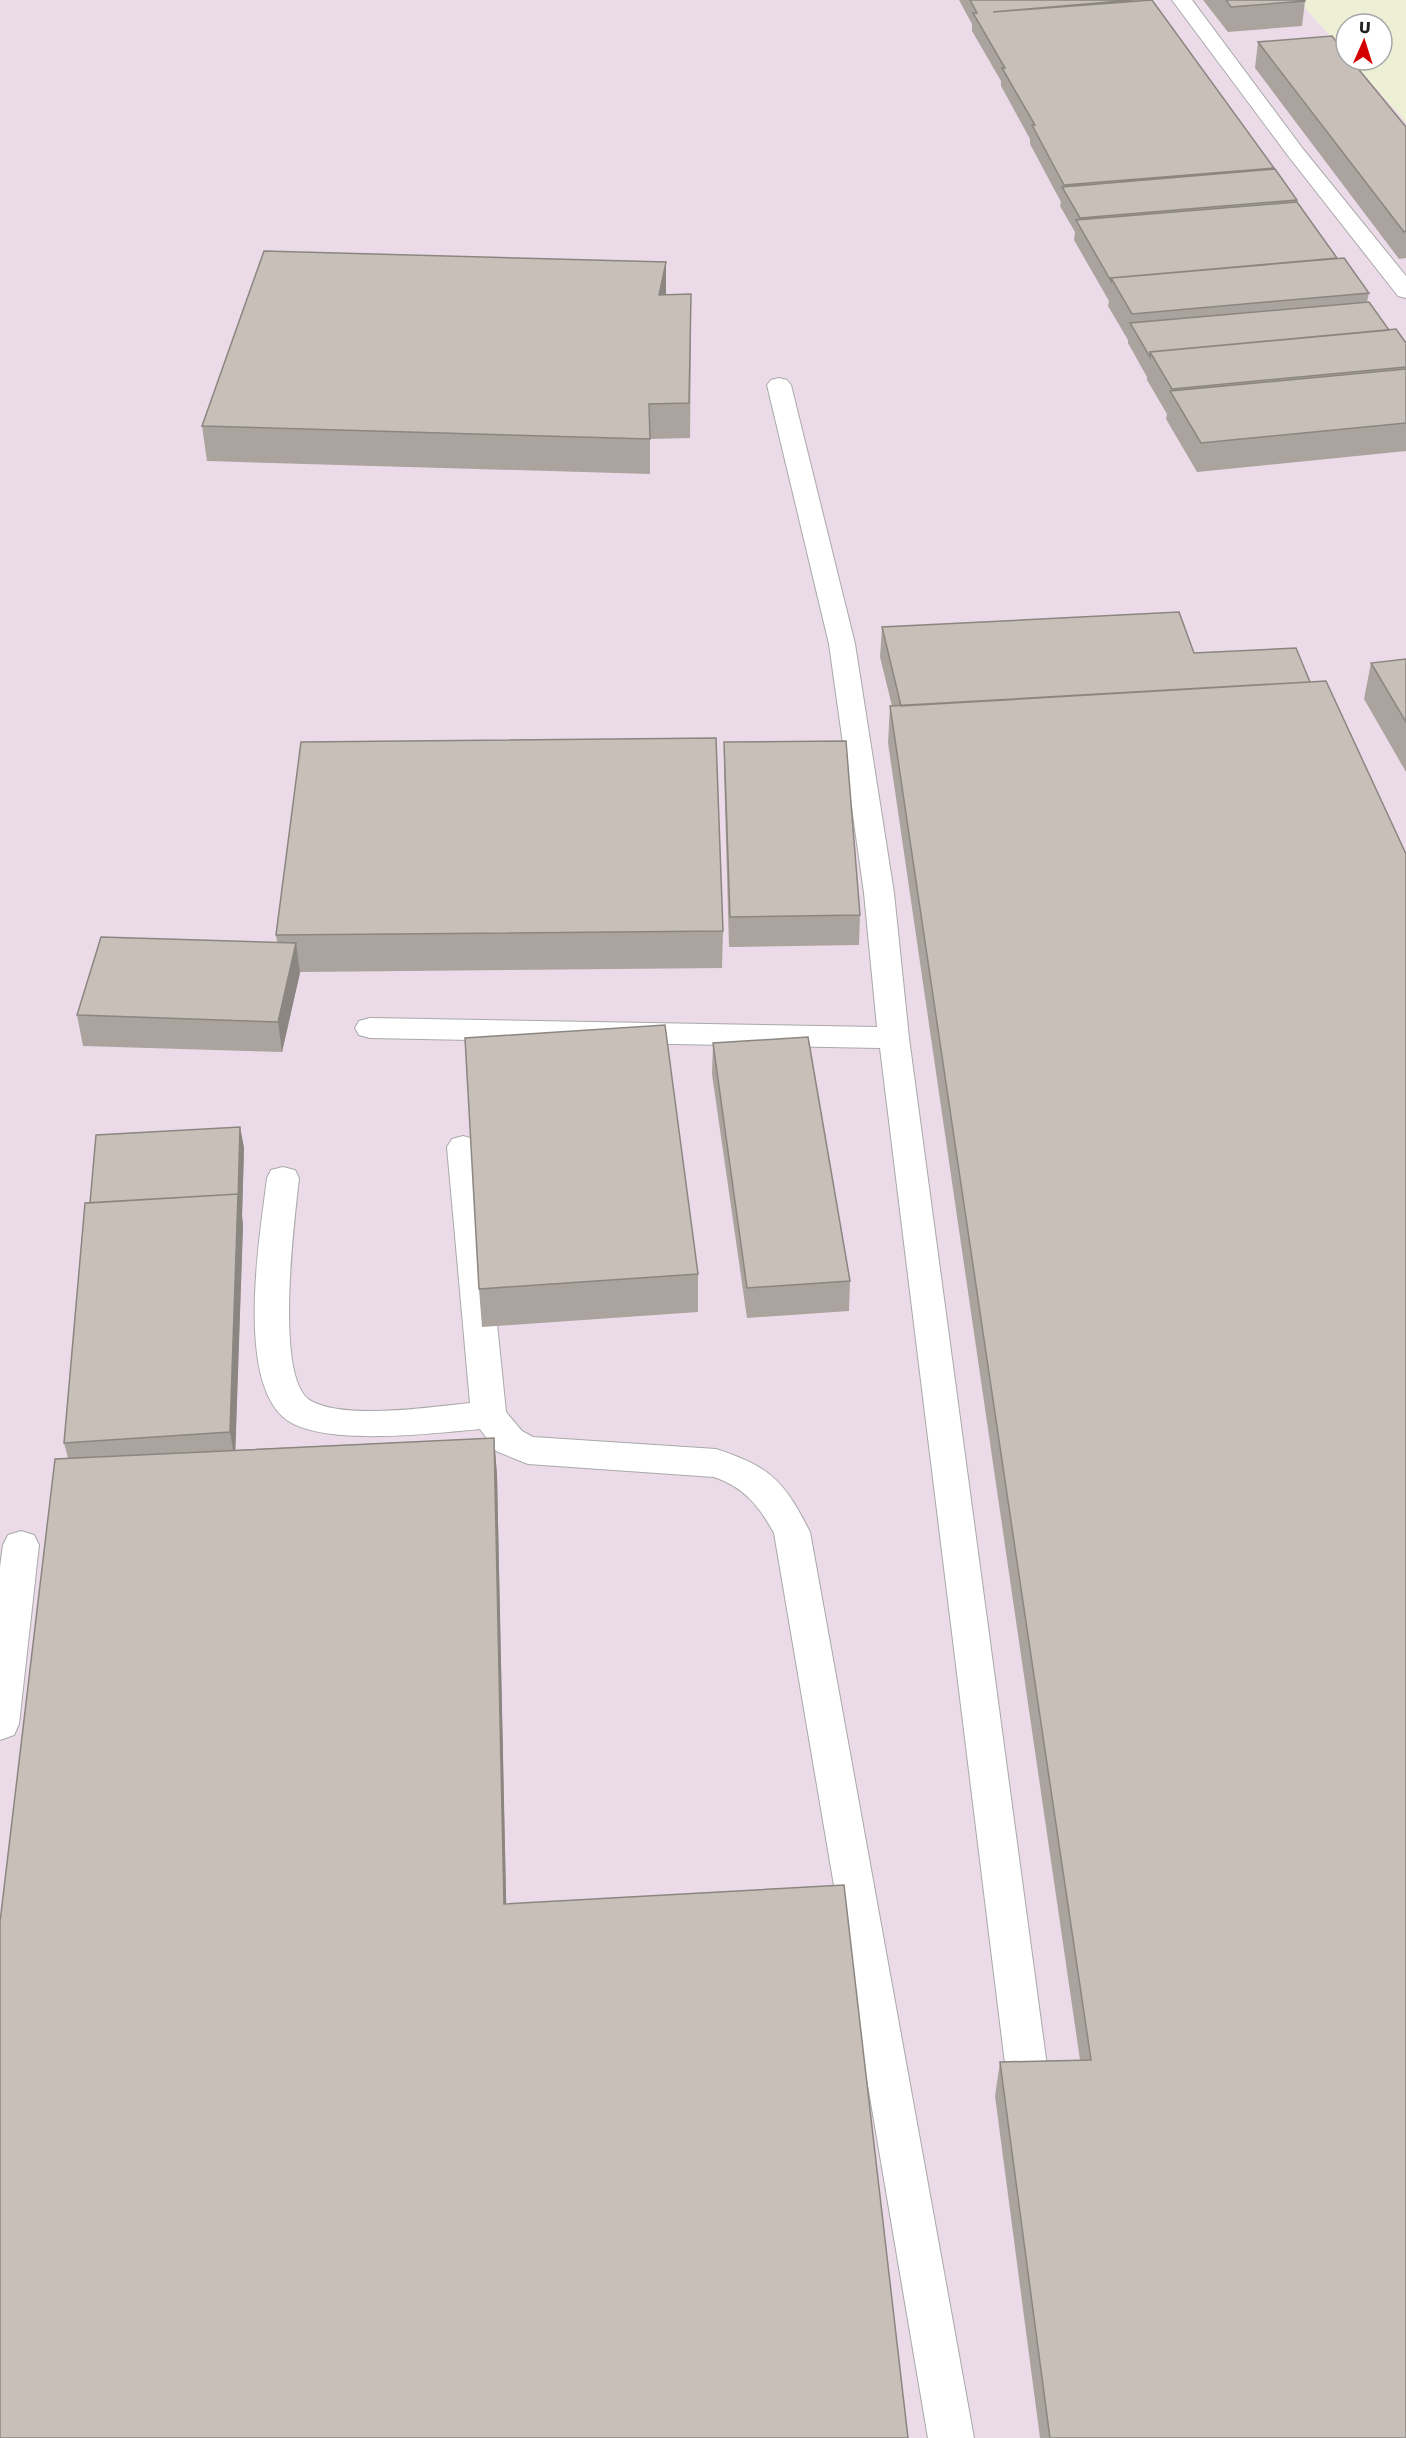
<svg xmlns="http://www.w3.org/2000/svg" width="1406" height="2438" viewBox="0 0 1406 2438" font-family="Rubik,sans-serif">
<style>
.industrial{fill:#ebdbe8}
.farmland{fill:#eef0d5}
.lines{fill:none;stroke-linecap:round;stroke-linejoin:round}
.lane-casing{stroke:#a9a9a9;stroke-width:2}
.lane{fill:#fff;fill-rule:evenodd}
.wall{fill:#aba49e}
.shaded-wall{fill:#8b8681}
.building{fill:#c7bfb8;stroke:#8b8681;stroke-width:1.5}
</style>
<rect width="100%" height="100%" fill="#f2efe9"/>
<path class="industrial" d="M0 0H1298L1346 54V60H1351L1406 122V2438H0Z"/>
<path class="farmland" d="M1298 0H1406V122L1351 60H1382V24H1346V54Z"/>
<g class="lines">
<defs>
<path id="lane" d="M1172 0H1192L1303 149 1406 276V298L1398 296 1289 157Z
M779 378 787 380 791 385 855 644 894 893 909 1038 1051 2096 1045 2110 1030 2116 1015 2110 1009 2096 880 1048 370 1038 359 1035 355 1028 359 1021 370 1018 877 1027 864 893 829 644 767 385 771 380Z
M463 1136 474 1139 479 1147 506 1412 522 1431 533 1437 716 1449C771 1467 784 1481 810 1532L974 2438H928L774 1533C759 1506 744 1487 714 1477L528 1464 496 1451 480 1429C436 1433 317 1448 283 1417 236 1374 260 1236 267 1178L271 1170 283 1167 295 1170 299 1178C295 1218 273 1380 311 1401 345 1420 431 1407 470 1403L447 1147 452 1139Z
M21 1531 34 1535 39 1545 19 1724 14 1735 0 1740V1567L3 1545 8 1535Z"/>
</defs>
<use href="#lane" class="lane-casing"/>
<use href="#lane" class="lane"/>
</g>
<path class="wall" d="M959 0H1152L1274 168 1273 169 1297 200V202L1337 258 1369 293 1367 302 1389 330 1406 343V451L1197 472 1166 419 1167 414 1147 380V377L1128 343V340L1108 306 1109 301 1074 240 1075 232 1060 206 1061 202 1030 144V139L1001 86V81L972 31V24Z
M1203 0H1305V1L1302 26 1228 32Z
M1258 42 1406 127V258L1399 259 1255 68Z
M666 295 691 328 690 438 650 439V474L207 461 202 426Z
M882 627 1194 653 1406 2438H1040L995 2096 1000 2062 1080 2060 888 743 890 706H892L880 657Z
M1406 659V772L1364 699 1371 663Z
M724 742 860 915 859 945 729 947 724 772Z
M723 931 722 968 300 972 282 1052 83 1046 77 1015 277 942 276 935Z
M713 1043 850 1281 849 1311 747 1318 712 1074Z
M240 1127 244 1148 242 1216 243 1225 235 1450 494 1438 497 1475 506 1904 908 2438 68 1458 64 1443 90 1203Z
M698 1274V1312L482 1327 479 1289Z"/>
<path class="shaded-wall" d="M666 262V296L659 295Z
M296 943 300 973 282 1052 278 1022Z
M240 1127 244 1148 242 1216 243 1225 235 1462 230 1432Z
M494 1438 497 1475 507 1940 504 1904Z"/>
<path class="building" d="M970 0H1132L993 12 1152 0 1274 168 1064 185 1032 125H1035L1002 68H1005L973 13H977Z
M1226 0H1305V1L1231 7Z
M1332 36 1346 54V60H1351L1406 127V231L1404 232 1258 42Z
M1275 169 1297 200 1080 218 1062 187Z
M1297 202 1337 258 1111 278V281L1076 220Z
M264 251 666 262 659 295 691 294 689 403 649 404 650 439 202 426Z
M1344 258 1369 293 1132 314 1111 278Z
M1369 302 1389 330 1150 352V357L1130 323Z
M1396 329 1406 343V367L1172 389 1150 352Z
M1406 369V423L1201 443 1170 391Z
M1179 612 1194 653 1296 648 1310 682 901 706 882 627Z
M1406 659V722L1371 663Z
M1326 681 1406 854V2438H1050L1000 2062 1091 2060 890 706Z
M716 738 723 931 276 935 301 742Z
M846 741 860 915 730 917 724 742Z
M101 937 296 943 278 1022 77 1015Z
M665 1025 698 1274 479 1289 465 1038Z
M808 1037 850 1281 747 1288 713 1043Z
M240 1127 238 1201V1194L90 1203 96 1135Z
M238 1194 230 1432 64 1443 85 1203Z
M494 1438 504 1904 844 1885 908 2438H0V1922L55 1459Z"/>
<g transform="translate(1364 42) rotate(3)"><circle r="28" fill="#ffffff" stroke="#a7a7a7" stroke-width="1.5"/>
<path d="M0-4.5L10 22L0 15L-10 22Z" fill="#d40000"/>
<text y="-9" font-size="16" font-weight="bold" text-anchor="middle" fill="#222222">U</text>
</g>
</svg>
